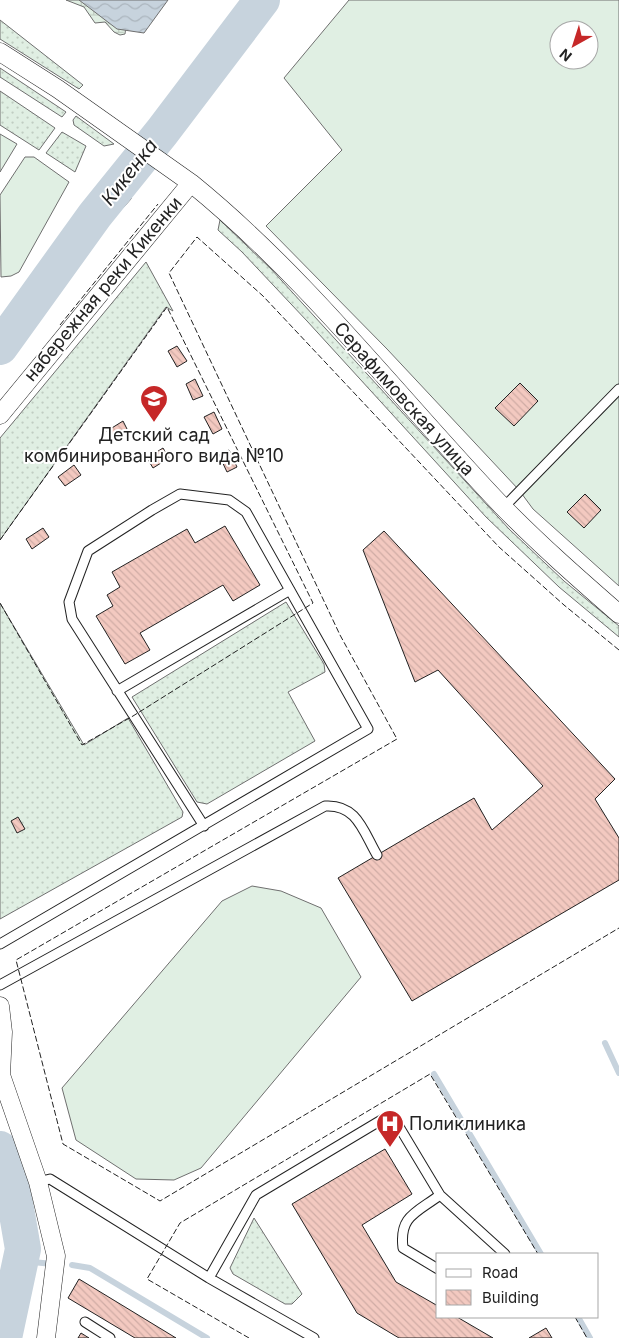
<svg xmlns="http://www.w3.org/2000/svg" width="619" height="1338" viewBox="0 0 619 1338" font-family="Inter,sans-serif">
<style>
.grass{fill:url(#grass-dots);stroke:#6f6f6f}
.wetland{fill:url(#wetland-marsh);stroke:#6f6f6f}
.garden{fill:#e0efe3;stroke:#6f6f6f;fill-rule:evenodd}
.water{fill:url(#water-waves);stroke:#6f6f6f}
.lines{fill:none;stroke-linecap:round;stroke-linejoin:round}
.stream{stroke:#c7d3dd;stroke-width:6}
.river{stroke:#c7d3dd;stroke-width:36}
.building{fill:url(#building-back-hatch);stroke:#222}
.service-casing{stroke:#222;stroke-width:11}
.minor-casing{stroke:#222;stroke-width:19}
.service{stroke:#fff;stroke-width:9}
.minor{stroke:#fff;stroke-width:18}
.fence{stroke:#222;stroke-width:1;stroke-dasharray:6 2.5;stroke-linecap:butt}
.labels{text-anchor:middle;stroke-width:4;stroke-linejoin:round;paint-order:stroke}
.street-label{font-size:18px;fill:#222;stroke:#fff}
.poi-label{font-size:18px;fill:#222;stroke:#fff}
.water-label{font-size:19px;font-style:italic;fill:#222;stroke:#fff}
</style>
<defs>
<pattern id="grass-dots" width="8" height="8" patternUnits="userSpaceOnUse" patternTransform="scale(1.25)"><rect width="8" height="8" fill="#e0efe3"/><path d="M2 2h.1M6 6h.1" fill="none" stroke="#c0cdc2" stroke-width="1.8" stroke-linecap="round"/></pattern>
<pattern id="wetland-marsh" width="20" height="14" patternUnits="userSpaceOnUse" patternTransform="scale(1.25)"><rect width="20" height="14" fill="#e0efe3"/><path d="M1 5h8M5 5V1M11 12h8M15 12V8" fill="none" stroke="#c0cdc2"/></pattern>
<pattern id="water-waves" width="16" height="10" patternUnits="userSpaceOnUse" patternTransform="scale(1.25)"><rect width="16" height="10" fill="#c7d3dd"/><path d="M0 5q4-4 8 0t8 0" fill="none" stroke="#abb5bd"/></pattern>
<pattern id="building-back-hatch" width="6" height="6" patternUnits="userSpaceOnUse" patternTransform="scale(1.25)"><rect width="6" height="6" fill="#f3c9c0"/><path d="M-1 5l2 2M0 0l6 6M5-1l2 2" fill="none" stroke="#d0aca5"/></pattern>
</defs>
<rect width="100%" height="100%" fill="#fff"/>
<path class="grass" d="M0 20 83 85 79 89 0 39Z
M0 68 66 112 62 117 0 77Z
M0 91 55 128 39 150 0 125Z
M76 116 114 144 104 146 74 125 73 120Z
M62 132 86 146 75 172 46 153Z
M220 220 271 269 509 529 564 581 619 626V637L559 587 486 517 307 321 242 252 218 230Z
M146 262 173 311 166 307 0 540V438Z
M286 602 324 664 325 672 288 692 315 741 207 804 197 802 132 697Z
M0 603 84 745 128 718 183 812 182 817 0 919Z
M254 1218 302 1294 292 1304H285L233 1274 230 1268Z"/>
<path class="wetland" d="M66 0H90L126 26 125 34 120 35 114 32 105 22 95 23 84 7Z"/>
<path class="garden" d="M349 0H619V586L533 509 519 490 387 349 266 226 342 150 284 78ZM559 30H589V60H559Z
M0 134 17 144 0 172Z
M25 157H34L69 182 19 272 11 276 1 277 0 195Z
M252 886 281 891 321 908 361 977 201 1168 174 1180 136 1179 76 1140 62 1088 222 901Z"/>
<path class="water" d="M79 0H168L144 33 117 29Z
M110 178 132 191 131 199 122 209 109 200 100 190Z"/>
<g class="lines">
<path class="stream" d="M162 132 172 140
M605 1043 619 1073
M434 1074 541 1254
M22 1261 53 1264
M72 1265 90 1268 207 1338
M578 1317 590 1338"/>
<path class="river" d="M0 347 95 215 162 132 262 0
M0 1149 12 1185 23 1249 4 1338"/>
</g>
<path class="building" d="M177 346 187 361 177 367 168 351Z
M195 379 203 396 193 400 186 384Z
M520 383 538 401 514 426 495 408Z
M214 412 222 429 213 434 204 417Z
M123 421 128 431 113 440 107 431Z
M163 448 169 458 153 468 147 458Z
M229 450 237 467 227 472 219 455Z
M74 465 81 475 65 486 58 477Z
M585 494 601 510 584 528 567 512Z
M225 526 260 585 233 601 223 585 140 633 150 650 125 664 96 616 113 606 107 595 120 587 112 572 187 529 195 543Z
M43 528 49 537 32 549 26 539Z
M384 531 615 779 595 799 619 838V880L412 1001 338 878 474 798 492 830 543 786 438 670 415 682 363 550Z
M18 817 25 829 17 833 11 821Z
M385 1149 412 1194 362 1225 396 1282 438 1306V1317H457L493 1338H399L357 1313 292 1204Z
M79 1279 176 1338H135L68 1298Z
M546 1328 552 1338H529Z
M81 1333 89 1338H78Z"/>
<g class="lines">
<defs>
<path id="service" d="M504 507 619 389
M117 691 290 590
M0 944 368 729 246 512 229 500 180 494 152 510 88 551 69 602 72 619 204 826
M0 985 325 806C357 804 363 831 377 855
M38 1182 50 1179 209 1278 314 1338
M438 1269 403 1248C399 1216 416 1213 440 1195
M209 1278 256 1195 383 1119H391L398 1125 440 1195 505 1254
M85 1322 110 1338"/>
<path id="minor" d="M0 52 58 89 191 183 0 415
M191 183C307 277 399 398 502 506 539 544 579 579 619 614
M0 1006 3 1032 1 1075 38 1182 56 1256 46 1338"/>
</defs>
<use href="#service" class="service-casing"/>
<use href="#minor" class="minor-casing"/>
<use href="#service" class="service"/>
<use href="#minor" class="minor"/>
<path class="fence" d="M60 325 158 204
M0 540 167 307 313 603 133 716 82 745 0 603
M619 650 564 605 499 547 263 296 197 237 169 273 340 635 397 739 16 960 63 1144 160 1201 619 928
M575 1317 587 1338
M249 1338 147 1279 180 1223 430 1074 538 1254"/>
</g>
<defs>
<symbol id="school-pin" viewBox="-11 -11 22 30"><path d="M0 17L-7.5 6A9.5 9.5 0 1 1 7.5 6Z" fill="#c62828" stroke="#fff"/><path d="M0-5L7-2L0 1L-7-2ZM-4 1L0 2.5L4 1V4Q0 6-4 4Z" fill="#fff"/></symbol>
<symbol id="hospital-pin" viewBox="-11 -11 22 30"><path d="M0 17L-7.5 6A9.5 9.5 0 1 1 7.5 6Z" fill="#c62828" stroke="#fff"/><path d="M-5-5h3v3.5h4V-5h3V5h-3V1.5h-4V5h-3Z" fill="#fff"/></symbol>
</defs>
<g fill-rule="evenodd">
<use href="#school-pin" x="138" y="383" width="32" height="43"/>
<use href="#hospital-pin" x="374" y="1108" width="32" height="43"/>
</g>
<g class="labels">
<g class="street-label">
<text transform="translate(103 289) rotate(-50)" y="6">набережная реки Кикенки</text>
<text transform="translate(404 399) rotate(48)" y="6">Серафимовская улица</text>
</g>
<g class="poi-label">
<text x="154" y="441">Детский сад<tspan x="154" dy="21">комбинированного вида №10</tspan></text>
<text x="409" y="1130" text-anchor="start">Поликлиника</text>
</g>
<g class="water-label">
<text transform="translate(129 172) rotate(-52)" y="7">Кикенка</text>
</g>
</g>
<rect x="436" y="1253" width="162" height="65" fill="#ffffff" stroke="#a7a7a7"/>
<rect x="446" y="1269" width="25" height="8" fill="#ffffff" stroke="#a7a7a7"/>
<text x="482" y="1278" font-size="15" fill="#222222">Road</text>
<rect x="446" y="1290" width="25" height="15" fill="url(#building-back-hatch)" stroke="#a7a7a7"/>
<text x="482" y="1303" font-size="15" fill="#222222">Building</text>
<g transform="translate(574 45) rotate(219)"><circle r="24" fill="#ffffff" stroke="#a7a7a7"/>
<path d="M0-4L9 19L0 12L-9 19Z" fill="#c62828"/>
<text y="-8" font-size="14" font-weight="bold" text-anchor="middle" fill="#222222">N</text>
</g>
</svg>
